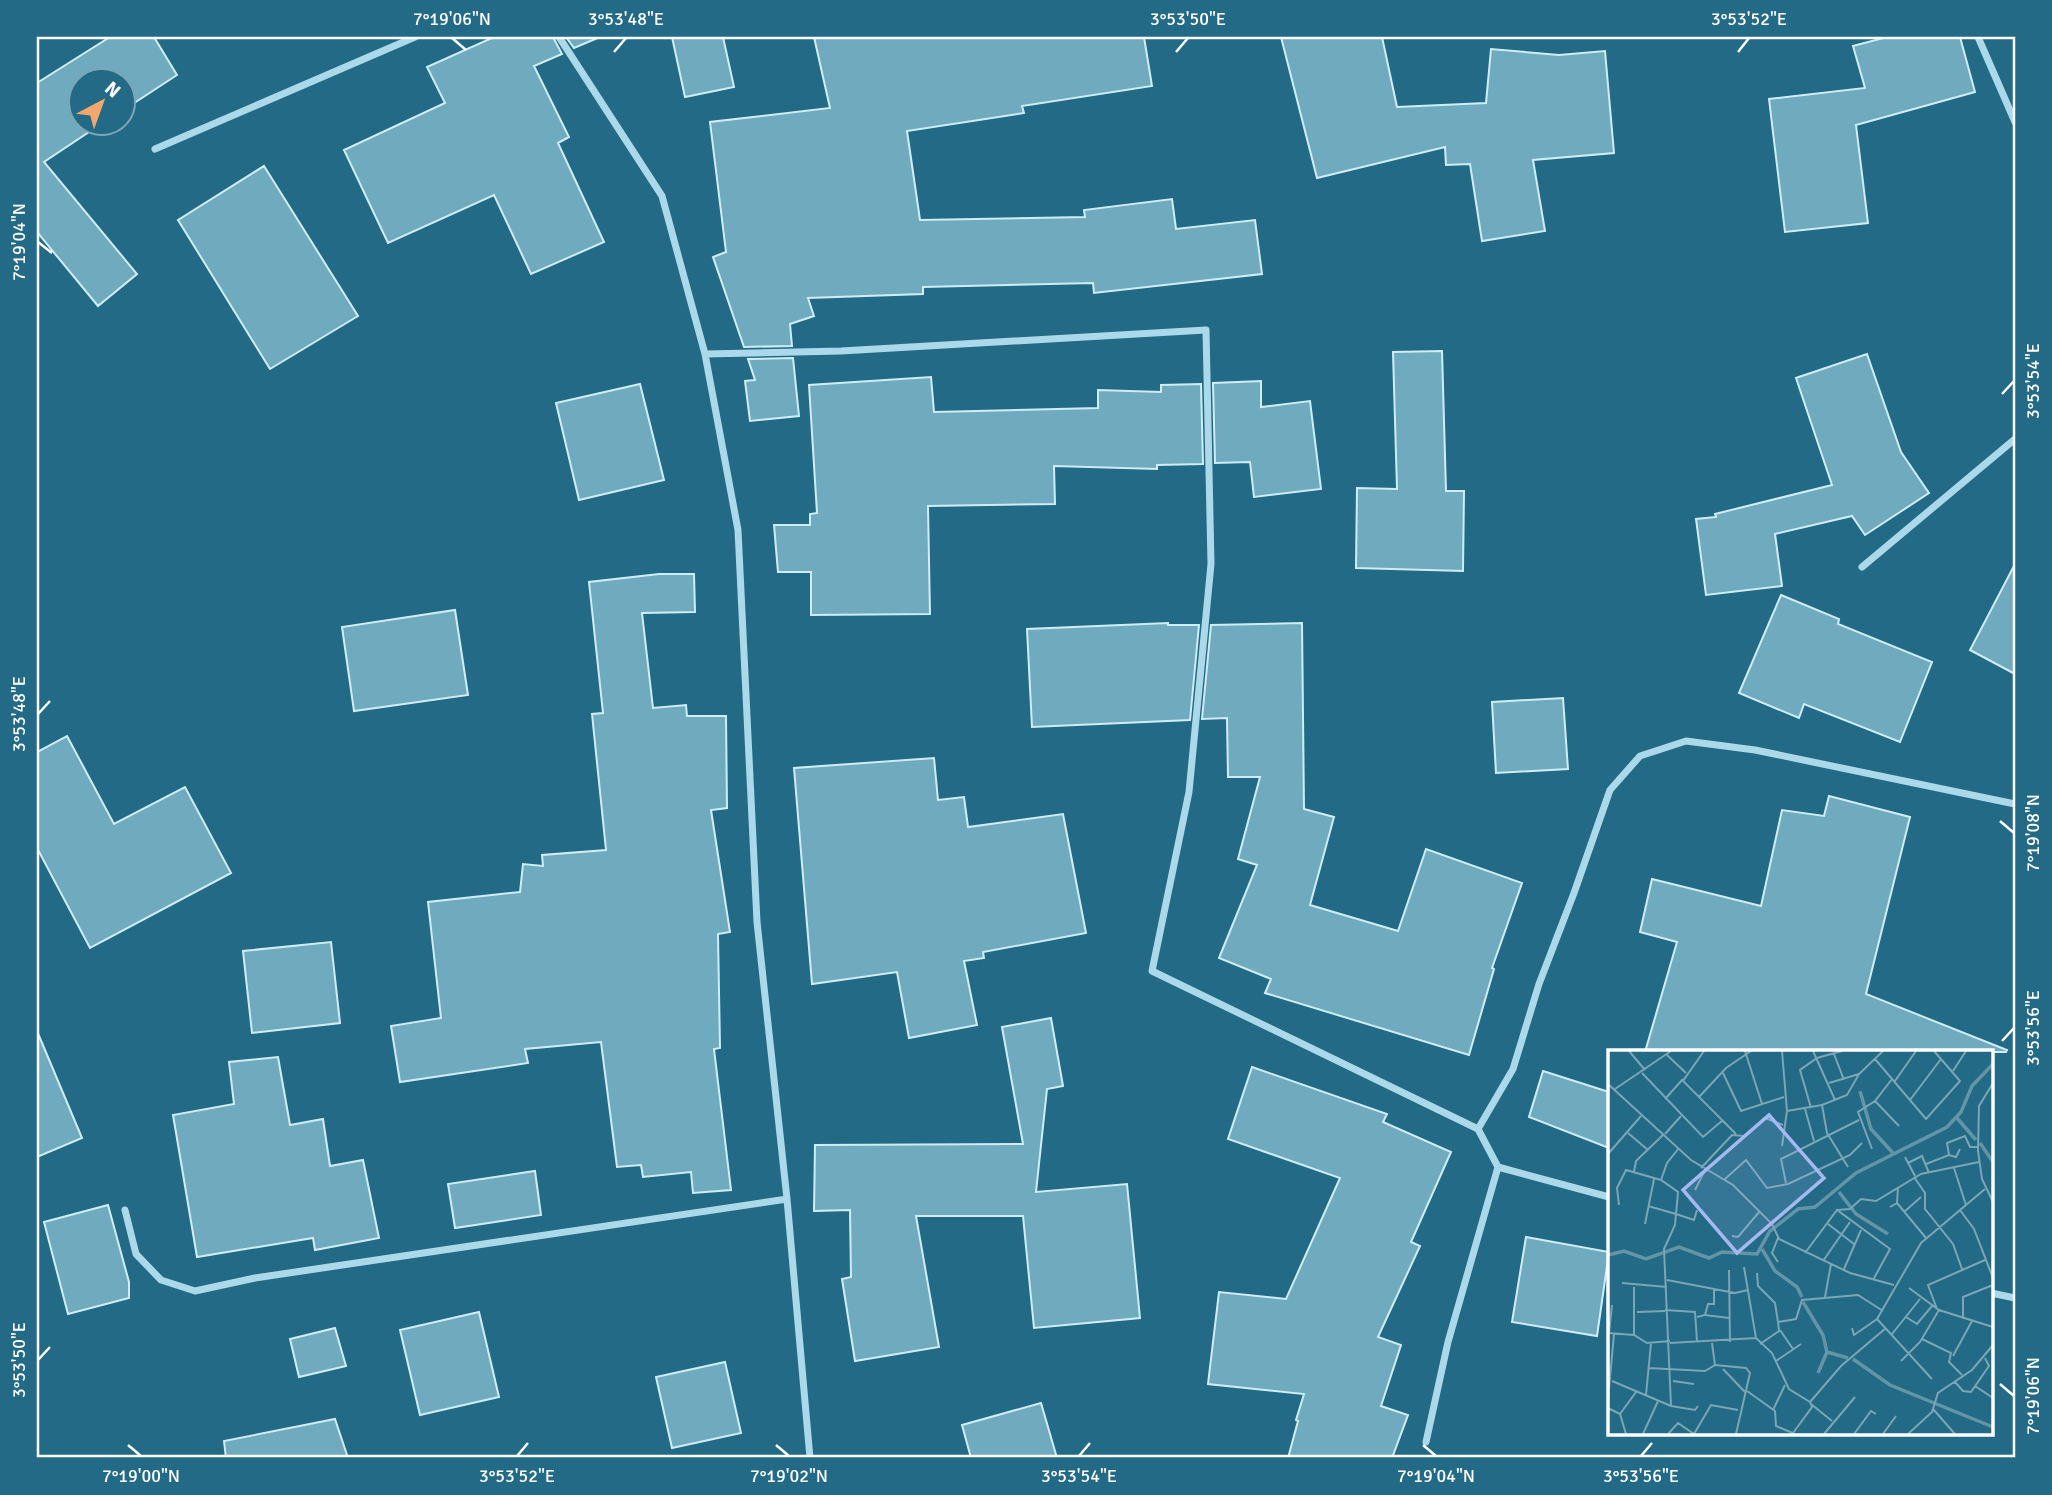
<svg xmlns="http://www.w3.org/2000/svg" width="2052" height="1495" viewBox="0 0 2052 1495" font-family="Signika,sans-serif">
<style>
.building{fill:#70aabe;stroke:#cfedf7;stroke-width:2}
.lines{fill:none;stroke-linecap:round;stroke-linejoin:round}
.minor{stroke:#abd9e9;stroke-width:7}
.ticks{fill:none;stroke:#fff;stroke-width:2.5}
.inset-river{fill:none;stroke:#6395a7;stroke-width:3.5}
.inset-road{fill:none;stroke:#7aa6b6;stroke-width:2}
.view{fill:#a5b8ef;fill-opacity:0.15;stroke:#a5b8ef;stroke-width:3.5}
.inset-edge{fill:none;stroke:#fff;stroke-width:3.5}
.neatline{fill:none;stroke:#fff;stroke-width:2.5}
.ticks-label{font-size:18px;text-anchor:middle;fill:#fff}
</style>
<rect width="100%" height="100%" fill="#226a85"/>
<path class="building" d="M110 37H154L177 75 122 111V80H80V122H104L44 162 137 274 98 306 37 232V83Z
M494 37H553L562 54 534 66 569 137 558 143 604 242 531 274 494 195 388 243 344 150 445 103 427 67Z
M566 37H600L574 48Z
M672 37H723L734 87 685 97Z
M814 37H1144L1152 86 1022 106 1024 113 907 131 920 220 1085 217 1084 210 1172 199 1176 229 1255 220 1262 274 1094 293 1093 283 923 287V294L808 298 814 316 790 324 792 346 744 347 713 257 726 252 710 122 830 108Z
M1281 37H1382L1397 107 1486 103 1491 49 1559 55 1605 51 1614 153 1533 160 1545 231 1482 241 1470 164 1446 165 1445 147 1317 178Z
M1887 37H1960L1975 92 1856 125 1868 223 1785 232 1769 99 1865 88 1853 46Z
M264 166 358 316 270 369 178 220Z
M1442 351 1446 491H1464L1463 571 1356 568 1357 488 1397 489 1393 352Z
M1867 354 1901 452 1929 493 1865 535 1852 516 1775 534 1782 586 1706 595 1696 519 1716 517 1715 514 1832 485 1796 378Z
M793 358 799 416 750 421 745 381 755 380 748 359Z
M931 377 934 412 1098 408V390L1161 392V385L1201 384 1203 464 1157 465V469L1054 466 1055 504 928 506 930 614 811 615V572H778L774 525H810V514L817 513 809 385Z
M1261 381V407L1310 401 1321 489 1254 497 1250 462 1215 463 1213 383Z
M640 384 664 480 579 500 556 403Z
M2015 564V674L1970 650Z
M659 574H694L695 612 642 613 653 708 686 705 687 716H726L727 808 711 810 730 932 718 934 720 1048 714 1049 731 1190 693 1193 691 1172 643 1177 641 1165 617 1167 601 1042 525 1049 528 1063 400 1082 391 1026 441 1018 428 902 520 892 523 864 543 866 542 855 606 850 592 714 603 713 589 582Z
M1781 595 1839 619 1838 624 1932 662 1900 742 1804 704 1799 718 1739 693Z
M455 610 468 695 354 711 342 627Z
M1168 623V625H1199L1190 720 1032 727 1027 629Z
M1302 623 1304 809 1334 817 1310 905 1398 931 1426 849 1522 883 1492 968 1494 969 1469 1055 1265 993 1271 979 1219 958 1257 865 1238 859 1260 777H1228L1227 718 1202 719 1211 625Z
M1563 698 1568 769 1496 773 1492 702Z
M67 736 114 824 185 787 231 873 90 948 37 848V752Z
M934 758 938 800 964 797 968 827 1063 814 1086 933 983 952 984 958 964 961 977 1025 909 1038 897 972 812 984 794 768Z
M1829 796 1910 817 1866 994 2007 1050 2006 1052H1645L1677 942 1640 932 1652 879 1761 906 1782 810 1824 816Z
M331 942 340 1023 252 1033 243 951Z
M1051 1018 1063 1086 1047 1089 1036 1192 1127 1184 1140 1318 1034 1328 1023 1216H916L939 1347 855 1361 842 1279 851 1277 850 1210 814 1211 815 1145 1023 1144 1002 1027Z
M37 1031 82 1138 37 1157Z
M278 1057 290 1125 323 1119 330 1166 363 1160 379 1238 315 1250 313 1238 197 1257 173 1115 234 1104 229 1062Z
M1252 1067 1387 1114 1383 1122 1451 1152 1411 1242 1420 1246 1378 1337 1401 1345 1381 1406 1408 1415 1392 1458H1288L1298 1421 1296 1420 1304 1394 1208 1384 1219 1292 1286 1299 1340 1178 1228 1139Z
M1543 1071 1609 1092V1148L1529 1117Z
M535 1171 541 1215 455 1228 448 1184Z
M108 1205 129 1282V1298L68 1314 44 1222Z
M1526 1237 1609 1252 1597 1336 1512 1322Z
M479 1312 499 1397 420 1415 400 1330Z
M335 1328 346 1366 299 1377 290 1339Z
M725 1362 741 1433 672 1448 656 1377Z
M1041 1403 1057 1458H971L962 1425Z
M335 1419 348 1458H226L224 1441Z"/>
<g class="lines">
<path class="minor" d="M559 37 662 196 705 354 738 530 757 922 787 1199 810 1458
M1978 37 2015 122
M155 149 415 37
M705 354 841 351 1206 330 1211 564 1189 792 1152 971 1478 1129 1498 1167 1448 1342 1426 1442
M1862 567 2015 439
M1478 1129 1513 1069 1539 984 1574 893 1610 790 1640 756 1686 741 1755 750 2015 804
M1498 1167 1609 1197
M125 1210 136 1254 161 1280 195 1291 255 1278 787 1199
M1991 1293 2015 1298"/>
</g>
<path class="ticks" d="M452 38 466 50M614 52 626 38M1176 52 1188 38M1738 52 1749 38M38 242 52 253M2002 394 2014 381M38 714 50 701M2000 821 2014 833M2002 1041 2014 1028M38 1360 50 1347M2000 1384 2014 1396M128 1445 141 1456M776 1445 789 1456M1423 1445 1436 1456M517 1456 528 1443M1079 1456 1090 1443M1641 1456 1652 1443"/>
<g transform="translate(1608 1050)">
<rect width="385" height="385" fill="#226a85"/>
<path class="inset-river" d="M252 41 263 79 285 103M349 68 368 90M372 93 385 112M231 142 248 164 280 184M154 199 167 221 189 237 194 247M0 205 16 201 38 209 71 197 101 208 114 202 149 204 162 181 190 159 207 157 248 123 339 77 353 62 364 36 385 14M195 252 215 285 219 302 210 323M219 302 240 308M245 309 282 335 385 377"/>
<path class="inset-road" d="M21 1 37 20M96 1 75 31 128 84M137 1 154 54M205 1 227 50M226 4 236 30M59 5 78 23M267 9 318 69 352 31 326 1M345 21 358 1M34 23 95 87 115 70M115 23 133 61 176 47M287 31 308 1M221 33 251 24M385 33 371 56 370 101 374 129 385 152M0 34 83 110 125 135 164 174 171 189 242 223 286 235M7 39 63 1M91 47 118 18 143 1M57 49 75 29M302 50 333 9M267 51 291 76M214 55 219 83 240 117M203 58 192 20 209 8 234 1M197 59 206 91M179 61 214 55 239 45 251 24 275 1M20 83 40 100M57 84 73 66M174 96 179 61 174 1M264 99 250 62 267 51 284 29M0 104 33 66M341 105 339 93 357 86 362 97H371M297 107 307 126M300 113 314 106 321 123M318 114 341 105 348 107 352 99M93 118 124 85 136 86 157 68 175 75M346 118 358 155M26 122 28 111 56 84M306 127 317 143V159L345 194 354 219M117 129 138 110 159 138 180 134 242 105 254 93M53 130 59 113 71 98M178 133 173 109 251 70M87 140 97 120M289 153 318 188M11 155 9 138 18 120 53 130 70 142 67 175 56 199 63 356M40 156 68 164M282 157 289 153 290 137M229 160 242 159 253 149 268 151 313 124 371 112M352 160 366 179 385 228M296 162 313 147M68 164 86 170 89 160M37 174 46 129M220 174 246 194M124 186 130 187 152 161M170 188 164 203 170 212M197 203 229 160 282 199 265 230M215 211 242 172M136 217 148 288 164 303 181 339 202 352M236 219 253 180M121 220 122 292M149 223 150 236 167 253 170 272M59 230 127 243 140 240M14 233 59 237M26 237V285M301 238 331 260 385 277M217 247 223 214M329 259 320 235 377 210M57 260 87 262 89 291M29 262 57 261M97 265 121 268M89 267 97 265 100 254H106V239M298 267 309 274 324 256M269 269 324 329M355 269V247L385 235M244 278 246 285 269 269 313 193 377 139M172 280 185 299M0 283 26 285 39 293 62 291M1 283 4 255M284 284 312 249M314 289 343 303 341 312 354 325M62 293 148 288M104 293 107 315M152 294 171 281 170 272 188 269 194 250 250 245 275 261M345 306 364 271M168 311 193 294M293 311 312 292 331 260M107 315 138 318 142 323 128 384M40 318 97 321 107 315M115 319 137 342M4 331 63 356 87 360 90 356M65 331 86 334M347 332 355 341 363 342 381 316 377 308M367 336 385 348M139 341 167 361 168 376 187 384M38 345 43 293M0 350 6 284M203 354 224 371M0 358 12 364 18 384M325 359 347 384M165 360 177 335M12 364 28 342M185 383 204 357 202 352 233 316 278 278M35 384 50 351M60 384 70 373 86 384M86 384 103 355 130 360M216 384 247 347M246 384 263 361 268 364M275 384 288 366M300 384 324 362 330 343 364 320 385 295"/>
<path class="view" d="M161 65 216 128 129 203 75 140Z"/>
<rect width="385" height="385" class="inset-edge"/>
</g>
<rect width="2052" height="1495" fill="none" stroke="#226a85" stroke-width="77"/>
<g transform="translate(102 102) rotate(41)"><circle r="33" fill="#226a85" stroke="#7aa6b6" stroke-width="2"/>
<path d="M0-5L12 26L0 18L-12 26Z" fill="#f5a66d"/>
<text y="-10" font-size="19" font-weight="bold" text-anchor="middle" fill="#ffffff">N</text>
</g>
<rect x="38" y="38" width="1976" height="1418" class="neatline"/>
<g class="ticks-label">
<text x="452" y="25">7°19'06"N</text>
<text x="626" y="25">3°53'48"E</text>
<text x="1188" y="25">3°53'50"E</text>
<text x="1749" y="25">3°53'52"E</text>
<text transform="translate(19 242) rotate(-90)" y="6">7°19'04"N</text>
<text transform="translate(2033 381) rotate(-90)" y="6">3°53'54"E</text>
<text transform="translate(19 714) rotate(-90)" y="6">3°53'48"E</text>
<text transform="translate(2033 833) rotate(-90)" y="6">7°19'08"N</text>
<text transform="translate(2033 1028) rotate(-90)" y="6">3°53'56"E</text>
<text transform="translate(19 1360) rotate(-90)" y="6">3°53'50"E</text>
<text transform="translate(2033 1396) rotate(-90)" y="6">7°19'06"N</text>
<text x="141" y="1482">7°19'00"N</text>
<text x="517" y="1482">3°53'52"E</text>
<text x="789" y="1482">7°19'02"N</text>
<text x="1079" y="1482">3°53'54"E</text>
<text x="1436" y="1482">7°19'04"N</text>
<text x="1641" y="1482">3°53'56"E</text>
</g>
</svg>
